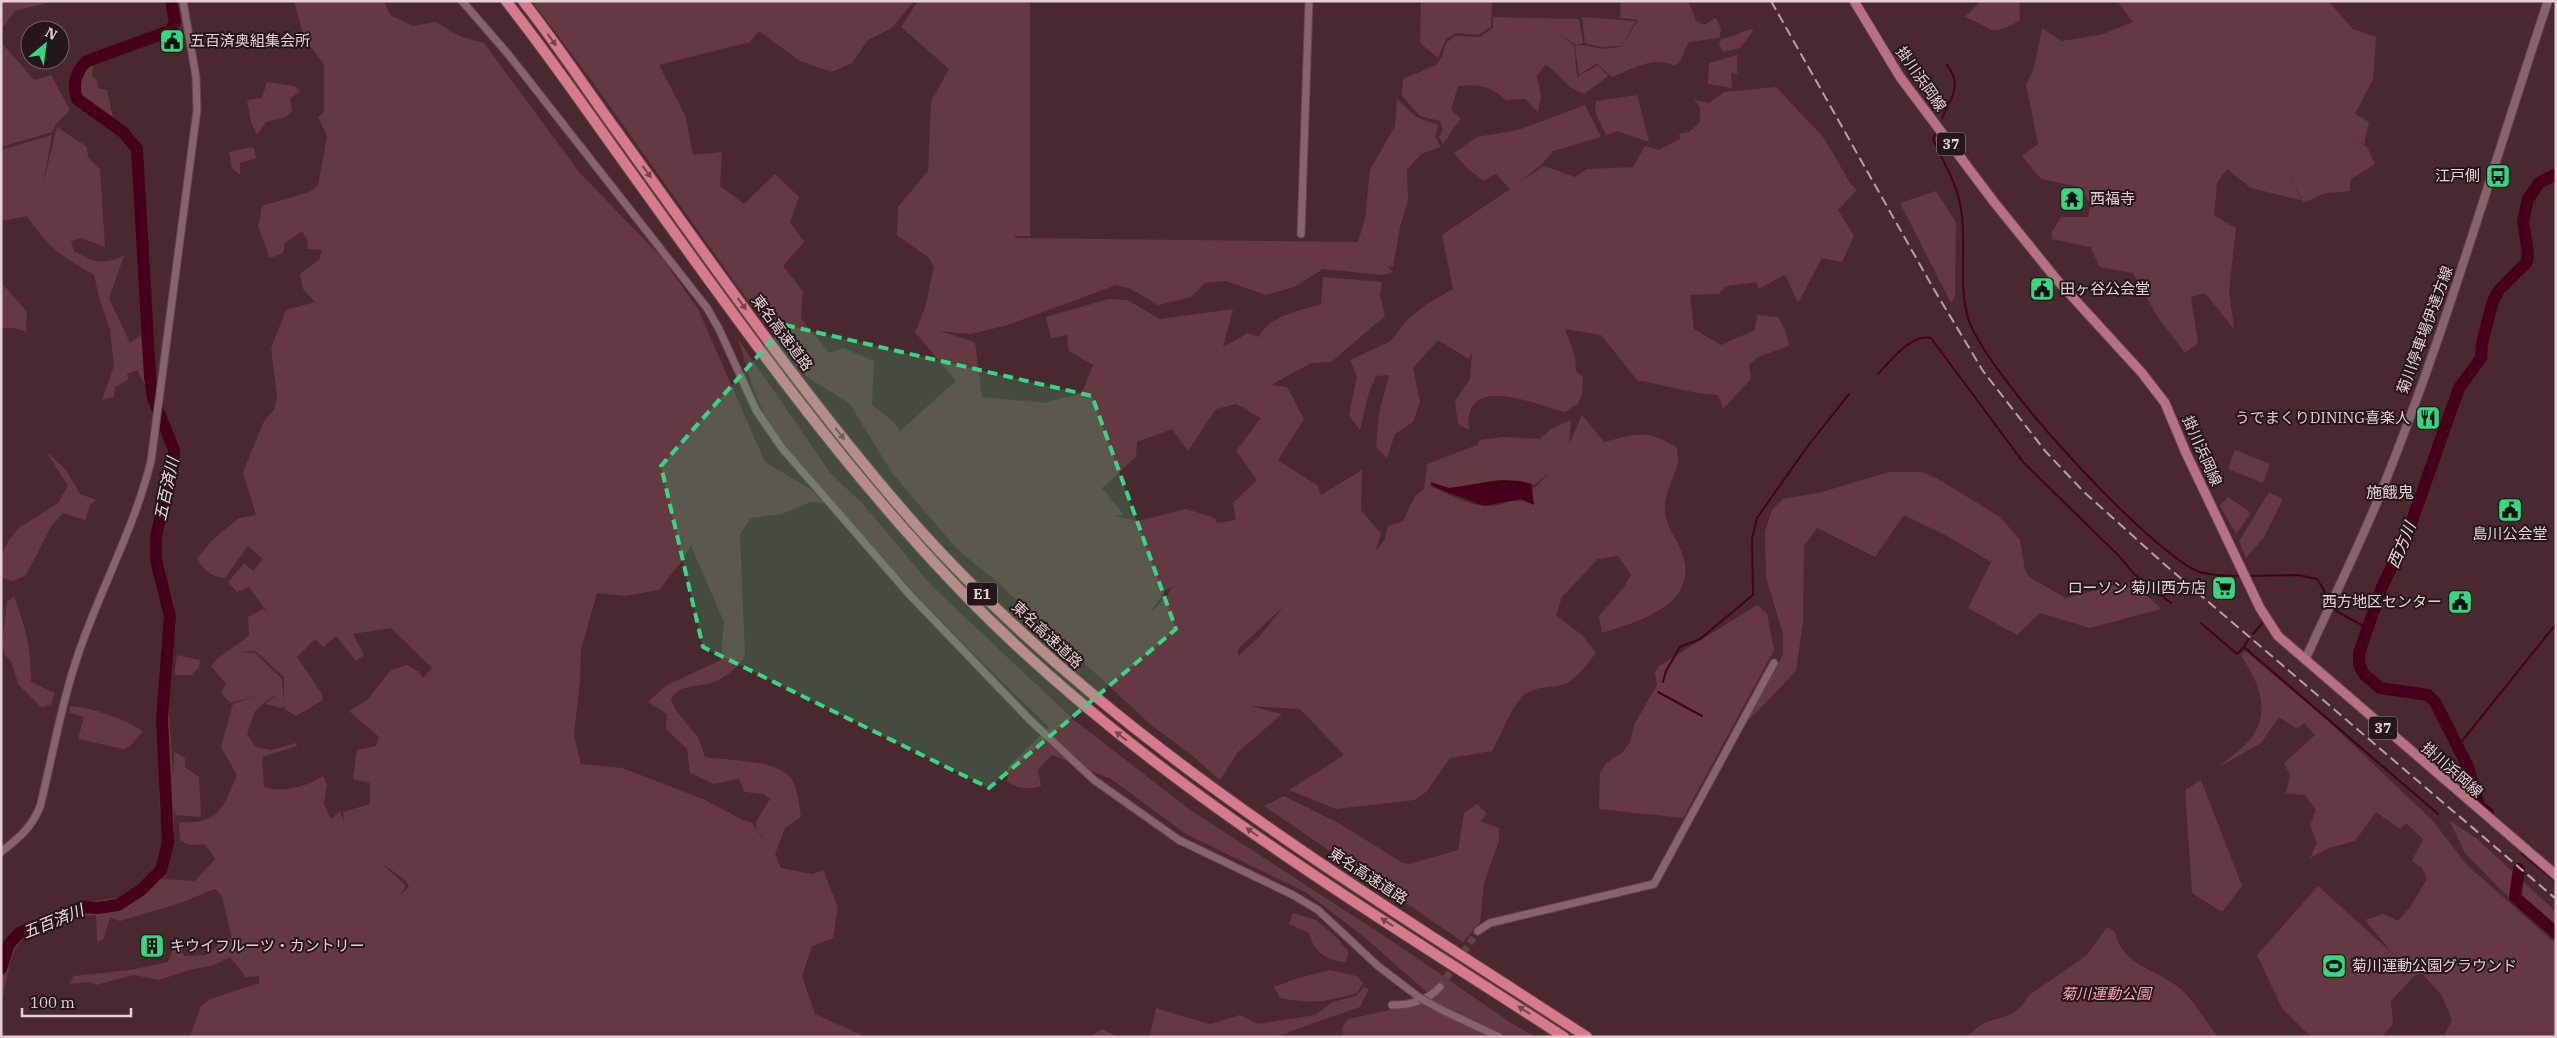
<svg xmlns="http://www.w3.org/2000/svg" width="2557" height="1038" viewBox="0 0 2557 1038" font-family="'IBM Plex Serif','Noto Sans JP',serif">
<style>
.green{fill:#653942;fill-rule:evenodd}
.water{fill:#460019}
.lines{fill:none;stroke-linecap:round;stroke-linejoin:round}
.stream{stroke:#460019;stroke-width:2}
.river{stroke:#460019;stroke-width:12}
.tertiary-tunnel{stroke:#614248;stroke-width:7;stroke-dasharray:7 3.5;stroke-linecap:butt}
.tertiary-casing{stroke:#61464c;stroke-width:9}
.secondary-casing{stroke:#61464c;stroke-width:10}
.primary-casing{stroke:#61464c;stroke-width:11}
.motorway-casing{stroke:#61464c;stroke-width:12}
.tertiary{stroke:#88636a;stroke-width:7}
.secondary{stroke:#88636a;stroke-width:8}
.primary{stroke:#b87180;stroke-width:9}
.motorway{stroke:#d87a8e;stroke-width:10}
.rail{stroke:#b89fa3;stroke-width:2;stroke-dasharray:10 5;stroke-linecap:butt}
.tertiary-bridge-casing{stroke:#61464c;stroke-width:9;stroke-linecap:butt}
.tertiary-bridge{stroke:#88636a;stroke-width:7}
.oneway{fill:#76434e}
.marked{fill:#35d881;fill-opacity:0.2;stroke:#35d881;stroke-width:4;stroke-dasharray:10 6;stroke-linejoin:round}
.labels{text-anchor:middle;stroke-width:4;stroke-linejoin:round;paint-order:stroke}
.shield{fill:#251619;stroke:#ac989c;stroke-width:1}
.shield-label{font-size:14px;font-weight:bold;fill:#e6d0d4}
.poi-label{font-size:15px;fill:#e6d0d4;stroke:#251619;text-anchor:start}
.street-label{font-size:15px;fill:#e6d0d4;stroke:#251619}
.park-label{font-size:15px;font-style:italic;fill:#fda3b5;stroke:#251619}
.water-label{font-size:16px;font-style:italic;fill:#efd7db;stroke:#251619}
.neighbourhood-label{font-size:16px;fill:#e6d0d4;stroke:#251619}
</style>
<rect width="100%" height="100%" fill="#49292f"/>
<path class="green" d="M1 1H55L15 11 1 29Z
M294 1H384L390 15 413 26 435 22 462 37 484 43 579 172 662 258 698 309 765 462 812 490 823 503 811 502 782 514 751 518 740 534 745 657C737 668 726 677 714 682 701 687 676 684 671 700L677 712 698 737 705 757C727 761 780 759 792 780 798 790 799 805 801 817L785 828 775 854 781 868 812 874 823 870 838 907 833 938 812 946 802 976 815 1014 866 1037H185L190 1035 201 1006 210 999 259 983V976L246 977 230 957 214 965 189 970 159 980 133 975 96 985 90 982 69 984 74 976 130 970 168 962 177 940 184 956 206 955 228 938 232 939 222 896 215 889 180 903 120 921 110 918 103 940 97 941 96 915C65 916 24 922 13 955 7 971 5 989 1 1005V959L5 947 14 934 34 920 73 904 123 897 141 885 159 864 163 843 159 797 160 680 166 633V610L156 580 152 545 172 454 162 423V412L175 442 177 467 160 539 161 561 174 604 176 627 170 660 169 714 173 773 174 752 185 758V767L199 777 201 817 175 815 174 811 173 848 161 879 195 881 215 859 205 844 191 845 180 841 179 822C220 825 223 807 237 775L221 747 233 704 256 696 230 703 221 692 226 684 211 666 218 658 249 636 248 617 263 609 267 612 249 587 237 592 228 582 244 563 253 571 263 559 248 546 225 578C210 576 205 571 197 559L211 541 239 518 256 515 243 472 264 421 274 410 277 395 271 348 286 310 315 302 303 289 300 274 319 260 322 250 308 249 307 239 302 231 285 243 283 253 270 258 258 227 262 206 309 192 318 186 327 136 318 117 324 112V64L304 38ZM691 546 724 622 721 660 667 685 648 702 667 714 666 729 687 749 690 773 714 784 739 779 745 792 763 794 770 799 756 822 757 831 769 846 751 822 743 820 703 799 622 768 581 764 574 736 580 681 581 650 597 593 625 596 659 590 681 562ZM391 628 432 668 423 678 418 671 407 665 391 670 367 700 349 711 379 737 376 746 357 750 353 779 370 783V804L343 812 344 822 340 811 331 819 324 804 327 785 323 776C311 785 278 795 264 786L262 757 297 746 296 743 271 750 256 747 247 734 255 711 272 697 268 694 274 697 265 704 282 708 284 706 285 709 296 716 323 700 322 694 297 657 315 639 312 636 323 647 336 636 356 661 364 655 353 634ZM255 651 284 677V703L282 679 255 653 238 652ZM379 861 406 881 409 887 399 896 406 886Z
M532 1H914L892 28 868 40 852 63 832 72 800 61 759 31 750 42 659 65 685 115 693 155 722 152 720 186 744 204 775 174 799 197 790 222 804 242 783 266 803 291 801 318 829 353 843 348 874 361 872 405 893 421 900 431 956 381 915 332 925 308 934 267 929 258 897 235 898 207 928 171 931 102 949 69 901 27 918 1H1030V236H1013L1017 238 1358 242 1365 219 1370 170 1395 126 1397 99 1416 117 1438 125 1435 137 1441 147 1421 154 1407 170 1408 200 1400 227 1393 267 1387 266 1393 272 1382 275 1323 269 1294 287 1266 295 1226 281 1205 283 1191 297 1158 305 1131 289 1116 285 1008 325 971 334 940 331 975 342 982 397 1043 403 1082 393 1093 365 1069 351 1067 335 1051 338 1046 317 1109 299 1127 300 1160 319 1233 309 1223 347 1248 333 1259 337C1268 315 1301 311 1321 304L1323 277 1382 282 1380 296 1385 316 1331 362 1311 363 1271 385 1287 387 1304 419 1278 460 1318 486 1321 495 1362 470 1361 510 1381 534 1376 550 1384 541 1388 526 1403 521 1415 496 1424 489 1427 464 1477 445 1480 440 1504 437 1540 439 1551 429 1571 420 1569 444 1563 458 1582 415 1604 442C1637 434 1646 428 1677 448 1677 453 1679 461 1677 467 1673 480 1665 492 1665 507 1664 525 1677 538 1682 553 1701 604 1638 622 1602 633L1599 616 1624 587 1631 575 1618 556 1598 559 1562 597 1556 615 1582 635 1596 653C1587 664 1576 681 1562 685 1550 688 1536 686 1525 694 1512 704 1501 736 1492 751L1450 758 1426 792 1415 800 1336 809 1289 790 1344 755 1300 709 1251 706 1282 714 1238 752 1220 780 1189 753 1151 725 996 581 957 549 892 473 850 404 804 375 736 284 592 81ZM1236 404 1261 418 1236 451 1257 480 1233 503 1236 520 1217 523 1215 518 1186 509 1138 521 1114 516 1124 515 1102 488 1136 457 1137 442 1172 429 1188 451 1216 409ZM1550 473 1532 490 1533 504C1509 495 1506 507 1485 506 1467 505 1446 493 1430 486L1431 482 1449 488 1521 481 1534 485ZM1172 587 1167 596 1149 614 1166 590ZM1284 606 1259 637 1238 656V649Z
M1421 1H1492L1491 27 1478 35 1456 33 1446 39 1438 58 1420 43Z
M1621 1H1688L1697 22 1704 25 1716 18 1721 29 1719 38 1689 42 1679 63 1674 66C1654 55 1631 70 1612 77L1597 63 1579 75 1575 46 1584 45 1601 49 1621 47 1638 20 1620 18Z
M1981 1H2019L2020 20C1989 39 1994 27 1965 17Z
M2117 1H2328L2353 29 2376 37 2373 79 2355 114 2369 122 2364 144 2351 136 2367 147 2375 164 2350 180V191L2326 193 2303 203 2282 157 2301 200 2251 188 2227 169 2217 183 2214 218 2215 216 2236 228 2229 290 2234 329 2205 293 2191 297 2198 343 2185 353 2157 316 2133 273 2100 267 2090 247 2052 239V232L2061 217H2088L2090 204 2080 187 2041 179 2022 156 2038 144 2026 85 2034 68 2042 28 2062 41 2100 35 2133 22Z
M1493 17 1579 19 1583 43 1576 45 1557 32 1574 45 1577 77 1598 65 1608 76 1584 94C1565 88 1562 74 1545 65L1537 76 1541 97 1538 112 1525 99 1506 100C1491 86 1478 84 1458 86L1451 110 1461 118 1443 144 1439 137 1443 129 1440 121 1420 116 1402 96 1403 79 1436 65 1442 57 1446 43 1455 36 1480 37 1493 28Z
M1582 17 1636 21 1621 46 1602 47 1585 43Z
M1752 29 1753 31 1740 48 1723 52 1719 44 1721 39C1734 38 1740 31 1752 29Z
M1 42 34 80 51 75 70 110 56 124 52 132 1 147Z
M1737 55V74L1731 73 1732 88 1708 84 1709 63Z
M87 65 93 66 92 76 97 80 98 88 107 90 113 118C106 119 101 115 96 111 75 94 73 89 87 65Z
M267 82 295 86 300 92 290 98 292 111 286 117 266 122 257 135 251 122 247 100 262 98Z
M1776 87 1824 138 1850 183 1857 190 1838 210 1854 236 1842 262 1822 258 1798 303 1785 275 1758 289 1757 282 1726 286 1719 294 1690 295 1694 329 1721 345 1755 330 1757 315 1778 317 1786 332 1789 346 1758 357 1749 365 1751 379 1723 409 1718 395 1698 393 1637 380 1601 335 1565 329 1575 357 1576 371 1583 377 1582 394 1578 404 1564 412C1534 404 1462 372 1469 430L1458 424 1455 401 1470 379 1472 352 1469 359 1438 340 1413 368 1420 402 1413 422 1395 434 1387 458 1376 447 1379 413 1389 375 1376 376 1369 392 1360 430 1349 415 1357 376 1350 360 1391 341 1406 321 1427 304 1453 289 1442 235 1510 189 1496 174 1484 181 1468 169 1454 153 1477 137 1518 130 1585 105 1601 137 1553 151 1541 165 1521 181 1544 166 1575 177 1587 169 1633 167 1645 146 1659 150 1680 139 1679 134 1689 132 1700 122V107L1694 100 1709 103 1724 92Z
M1637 95 1649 142 1617 131 1606 135 1595 112 1596 101Z
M57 127 87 147 88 158 100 169 105 247 81 238 71 241 74 251C95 263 101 265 124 256L109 298 130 343 141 335 146 387 137 370 127 374 129 379 115 387 114 397 102 400 114 366 110 329 100 301 94 275C59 254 51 251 27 216L1 221V150L52 135 42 189Z
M251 147 254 148 256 158 240 163V175L232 168 229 152Z
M1936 191 1956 222 1955 296 1951 303 1900 203Z
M1 282 27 312 26 332 15 328H1Z
M738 339 831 474 862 503 931 585 1074 720 1189 809 1401 947 1511 1023 1536 1037H1344L1342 1028 1348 1019 1386 1011 1428 993 1364 937 1307 893 1186 834 1111 779 1052 755 1038 770 1041 786C1027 790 1019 788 1007 782L1008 767 1049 727C971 653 896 576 827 494 804 467 777 439 761 407 751 385 745 362 738 339Z
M2235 450 2270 464 2263 483 2228 469Z
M46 451 66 470 80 494 96 500 90 505 85 520 63 513 52 525 26 575 13 581 2 578V553L9 540 19 528 58 503 68 486Z
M1889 472H1922L1938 479 2000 517 2020 540 2025 570 2029 577 2066 598 2132 581 2161 609 2090 628 2040 613 2017 635 1968 608 1991 562 1947 536 1904 515 1875 557 1817 528 1804 546 1803 622 1796 671 1747 722 1783 655V634L1766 577 1765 532 1772 510 1783 499 1822 492Z
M2269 492 2283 499 2264 537 2246 558 2239 541Z
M2228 497 2251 513 2236 534 2220 506Z
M14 597C26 629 31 647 31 682L55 693 51 704 42 708 19 685 11 662 5 655 2 643 7 601Z
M1757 605 1767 614 1774 650 1683 818 1599 809 1600 773 1606 763 1622 753 1631 740 1634 725 1657 685 1655 673 1659 666Z
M2245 651 2328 721 2433 821 2466 864 2556 944V1037H2443L2452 1020 2441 994 2422 974 2415 975 2391 1001 2393 1024 2382 1037H2311L2282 1008 2257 955 2318 886 2393 954 2365 920 2383 914 2398 921 2411 906 2427 879 2422 868 2412 861 2423 839 2406 823 2400 829 2376 812 2355 841 2329 848 2310 858 2317 843 2310 825 2316 810 2305 795 2286 793 2290 775 2284 763 2315 735 2304 723 2297 729 2279 717 2261 743 2219 767C2229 758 2243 749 2251 738 2272 712 2258 680 2241 656Z
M177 655 200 660 199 667 192 675H174Z
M70 706C96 709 120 717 143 731L130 746 124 749 78 739 84 717 70 713Z
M2201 780 2242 886 2222 912 2192 893 2185 790Z
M1284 796 1337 822 1401 862 1409 864 1458 850 1464 813 1477 804 1487 814 1480 821 1499 828V841L1484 883 1480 922 1463 942 1264 806Z
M2449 820 2476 838 2556 912V935L2512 901 2465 853Z
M1293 913 1316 920 1339 940 1349 953 1345 962C1327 961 1313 951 1309 933L1289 924Z
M2107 927 2115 932C2122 968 2163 970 2185 993 2197 1006 2207 1023 2218 1037H1969C1985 1011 2013 1027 2028 996L2087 955Z
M1330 970 1357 976 1363 983 1357 993C1326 1002 1311 1004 1280 998L1274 987 1298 978Z
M1364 987 1369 989 1360 1007 1274 1037H1146L1150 1035 1156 1008 1205 1023 1211 1024 1240 1015 1258 1024 1315 1015 1333 1002 1356 996Z
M1102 1029 1118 1037H1090Z"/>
<path class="water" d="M1500 480 1521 481 1531 484 1534 505 1521 499 1484 506 1434 487 1430 482 1449 488Z"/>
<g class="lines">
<path class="stream" d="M1942 118C1951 98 1963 85 1947 65
M1935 134 1933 139C1942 160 1958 185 1961 209 1967 244 1958 283 1968 318 1985 373 2144 546 2197 571 2205 575 2232 576 2242 576
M1878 374C1890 361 1912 333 1931 338L2023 462 2119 556 2134 574 2171 603
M2247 576 2298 575 2317 579 2330 600
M2333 606 2336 611 2367 628
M2201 623 2237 654 2244 647 2438 814
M2253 634 2264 621
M2244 647 2249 638
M1663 682 1666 671 1680 647 1700 639 1753 595 1752 539 1757 518 1807 447 1849 394
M1658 692 1702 716
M2458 746 2556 624
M2522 854 2556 882"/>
<path class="river" d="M2488 813 2479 806 2468 767 2435 702 2428 695 2380 688 2364 674 2359 664V653L2382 587 2407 535 2459 388 2481 358 2482 343 2493 301 2499 290 2527 262 2528 253 2523 221 2528 199 2539 183 2556 174
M2519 869 2515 897 2556 933
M1 969 9 944 19 933 82 907 98 908 118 905 141 890 161 870 168 843 162 719 170 616 156 560V536L172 472 174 450 153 398 150 376 137 149 123 132 77 99C72 85 76 71 87 61L170 31 175 22 171 1"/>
<path class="tertiary-tunnel" d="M1440 987 1478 931"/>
<defs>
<path id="tertiary" d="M462 1 508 54 707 308 719 329 756 410 782 448 909 594 1030 720 1094 780 1179 840 1293 895 1318 910 1378 966 1420 998
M1301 234 1309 1
M1 852C19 838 31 828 40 807 53 754 62 700 80 649 102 586 135 526 151 461L197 110 196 77 183 1
M1478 931 1490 923 1654 884 1774 663
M1392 1005C1411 1005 1427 1001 1440 987
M1444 1011 1499 1037"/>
<path id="secondary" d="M2305 660C2329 607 2355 555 2377 502 2444 339 2492 168 2548 1"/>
<path id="primary" d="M1854 1 1900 77 1994 202 2057 280 2142 373 2165 403 2186 453 2260 608 2278 636 2556 875"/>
<path id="motorway" d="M506 1C544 49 578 98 613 147 723 300 830 455 961 591 1135 772 1355 901 1564 1037
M523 1C556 43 585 87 616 130 714 266 810 406 922 532 1111 741 1353 884 1587 1037"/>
</defs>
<use href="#tertiary" class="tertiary-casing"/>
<use href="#secondary" class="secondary-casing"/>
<use href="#primary" class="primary-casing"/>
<use href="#motorway" class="motorway-casing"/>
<use href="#tertiary" class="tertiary"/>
<use href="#secondary" class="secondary"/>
<use href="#primary" class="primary"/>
<use href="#motorway" class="motorway"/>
<path class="rail" d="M1771 1 1932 286 1983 371 2046 452 2084 492 2163 563 2556 899"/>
<defs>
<path id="tertiary-bridge" d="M1420 998 1444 1011"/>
</defs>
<use href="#tertiary-bridge" class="tertiary-bridge-casing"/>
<use href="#tertiary-bridge" class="tertiary-bridge"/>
</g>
<defs><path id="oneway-solid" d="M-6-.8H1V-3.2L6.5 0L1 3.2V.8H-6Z" transform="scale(1.25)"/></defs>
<g class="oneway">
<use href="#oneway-solid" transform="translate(552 40) rotate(54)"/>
<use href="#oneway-solid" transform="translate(647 172) rotate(54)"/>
<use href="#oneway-solid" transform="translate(742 304) rotate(54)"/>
<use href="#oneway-solid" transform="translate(840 434) rotate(51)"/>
<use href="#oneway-solid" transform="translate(1121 736) rotate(-142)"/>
<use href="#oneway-solid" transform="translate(1252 832) rotate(-145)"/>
<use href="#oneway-solid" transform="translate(1387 922) rotate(-147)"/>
<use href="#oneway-solid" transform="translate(1524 1010) rotate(-147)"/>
</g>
<path class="marked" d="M785 325 1092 396 1176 629 989 788 703 647 661 466Z"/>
<defs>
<symbol id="civic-square" viewBox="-11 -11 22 22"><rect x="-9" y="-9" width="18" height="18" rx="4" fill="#35d881" stroke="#251619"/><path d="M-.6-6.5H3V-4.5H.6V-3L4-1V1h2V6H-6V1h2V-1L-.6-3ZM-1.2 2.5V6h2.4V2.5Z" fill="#111"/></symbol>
<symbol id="bus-square" viewBox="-11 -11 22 22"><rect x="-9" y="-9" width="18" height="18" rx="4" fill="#35d881" stroke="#251619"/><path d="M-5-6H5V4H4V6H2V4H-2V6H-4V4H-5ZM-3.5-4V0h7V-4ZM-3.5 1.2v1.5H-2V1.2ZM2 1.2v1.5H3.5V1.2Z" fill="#111"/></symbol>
<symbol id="temple-square" viewBox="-11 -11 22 22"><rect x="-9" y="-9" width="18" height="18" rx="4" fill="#35d881" stroke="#251619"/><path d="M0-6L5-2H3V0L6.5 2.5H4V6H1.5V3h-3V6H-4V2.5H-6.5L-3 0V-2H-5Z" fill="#111"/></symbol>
<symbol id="restaurant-square" viewBox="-11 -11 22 22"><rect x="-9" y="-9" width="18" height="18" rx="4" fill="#35d881" stroke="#251619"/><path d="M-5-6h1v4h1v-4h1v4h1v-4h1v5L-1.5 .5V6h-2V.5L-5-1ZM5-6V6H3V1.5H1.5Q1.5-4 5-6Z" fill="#111"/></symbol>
<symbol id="supermarket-square" viewBox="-11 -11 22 22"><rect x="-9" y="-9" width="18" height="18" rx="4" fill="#35d881" stroke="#251619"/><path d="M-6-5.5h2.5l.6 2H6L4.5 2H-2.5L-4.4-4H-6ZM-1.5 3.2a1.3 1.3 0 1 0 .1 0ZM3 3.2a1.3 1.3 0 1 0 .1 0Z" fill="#111"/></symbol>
<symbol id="building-square" viewBox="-11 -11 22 22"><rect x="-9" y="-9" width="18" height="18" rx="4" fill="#35d881" stroke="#251619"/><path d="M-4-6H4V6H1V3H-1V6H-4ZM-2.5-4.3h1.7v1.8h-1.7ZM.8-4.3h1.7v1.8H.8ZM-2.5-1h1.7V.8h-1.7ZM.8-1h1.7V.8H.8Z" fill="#111"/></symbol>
<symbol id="stadium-square" viewBox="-11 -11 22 22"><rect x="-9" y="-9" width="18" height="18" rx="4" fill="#35d881" stroke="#251619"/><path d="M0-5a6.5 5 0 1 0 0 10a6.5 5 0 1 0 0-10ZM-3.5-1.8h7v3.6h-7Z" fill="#111"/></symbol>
</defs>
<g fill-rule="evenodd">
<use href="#civic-square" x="158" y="27" width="28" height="28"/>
<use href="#bus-square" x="2484" y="162" width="28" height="28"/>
<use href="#temple-square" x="2058" y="185" width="28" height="28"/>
<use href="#civic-square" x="2028" y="275" width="28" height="28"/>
<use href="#restaurant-square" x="2414" y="404" width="28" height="28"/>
<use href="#civic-square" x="2496" y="496" width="28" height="28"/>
<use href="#supermarket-square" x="2210" y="574" width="28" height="28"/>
<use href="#civic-square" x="2446" y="588" width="28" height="28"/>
<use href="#building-square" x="138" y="932" width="28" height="28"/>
<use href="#stadium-square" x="2320" y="952" width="28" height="28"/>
</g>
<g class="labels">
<g class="shield">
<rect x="1937" y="132.5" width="28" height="23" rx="4"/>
<rect x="967" y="582.5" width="30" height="23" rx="4"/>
<rect x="2369" y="716.5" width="28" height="23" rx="4"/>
</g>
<g class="shield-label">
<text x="1951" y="149">37</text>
<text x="982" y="599">E1</text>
<text x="2383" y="733">37</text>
</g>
<g class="poi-label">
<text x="190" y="46">五百済奥組集会所</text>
<text x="2480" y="181" text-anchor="end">江戸側</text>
<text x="2090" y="204">西福寺</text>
<text x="2060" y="294">田ヶ谷公会堂</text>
<text x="2410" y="423" text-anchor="end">うでまくりDINING喜楽人</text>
<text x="2510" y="539" text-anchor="middle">島川公会堂</text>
<text x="2206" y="593" text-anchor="end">ローソン 菊川西方店</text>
<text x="2442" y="607" text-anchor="end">西方地区センター</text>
<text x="170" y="951">キウイフルーツ・カントリー</text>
<text x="2352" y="971">菊川運動公園グラウンド</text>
</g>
<g class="street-label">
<text transform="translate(1921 79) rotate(55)" y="5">掛川浜岡線</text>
<text transform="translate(2425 330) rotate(-70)" y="5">菊川停車場伊達方線</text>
<text transform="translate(782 333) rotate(53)" y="5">東名高速道路</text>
<text transform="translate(2202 451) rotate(66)" y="5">掛川浜岡線</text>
<text transform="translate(1047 635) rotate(43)" y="5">東名高速道路</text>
<text transform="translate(2452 770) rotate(41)" y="5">掛川浜岡線</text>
<text transform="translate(1368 876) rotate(33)" y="5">東名高速道路</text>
</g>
<g class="park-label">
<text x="2106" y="999">菊川運動公園</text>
</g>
<g class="water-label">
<text transform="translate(166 489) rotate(-78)" y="6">五百済川</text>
<text transform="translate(2401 545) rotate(-67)" y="6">西方川</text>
<text transform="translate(53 921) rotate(-22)" y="6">五百済川</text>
</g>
<g class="neighbourhood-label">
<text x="2390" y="498">施餓鬼</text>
</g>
</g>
<rect width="2557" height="1038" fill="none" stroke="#e6d0d4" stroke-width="5"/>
<g transform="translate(45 45) rotate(29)"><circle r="24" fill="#251619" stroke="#726064"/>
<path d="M0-4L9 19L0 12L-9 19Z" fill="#35d881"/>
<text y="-8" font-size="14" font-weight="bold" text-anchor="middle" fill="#e6d0d4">N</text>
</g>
<path d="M22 1008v8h109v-8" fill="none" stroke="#e6d0d4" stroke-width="2.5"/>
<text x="30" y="1008" font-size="15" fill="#e6d0d4" stroke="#251619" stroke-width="4" paint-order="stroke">100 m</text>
</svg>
